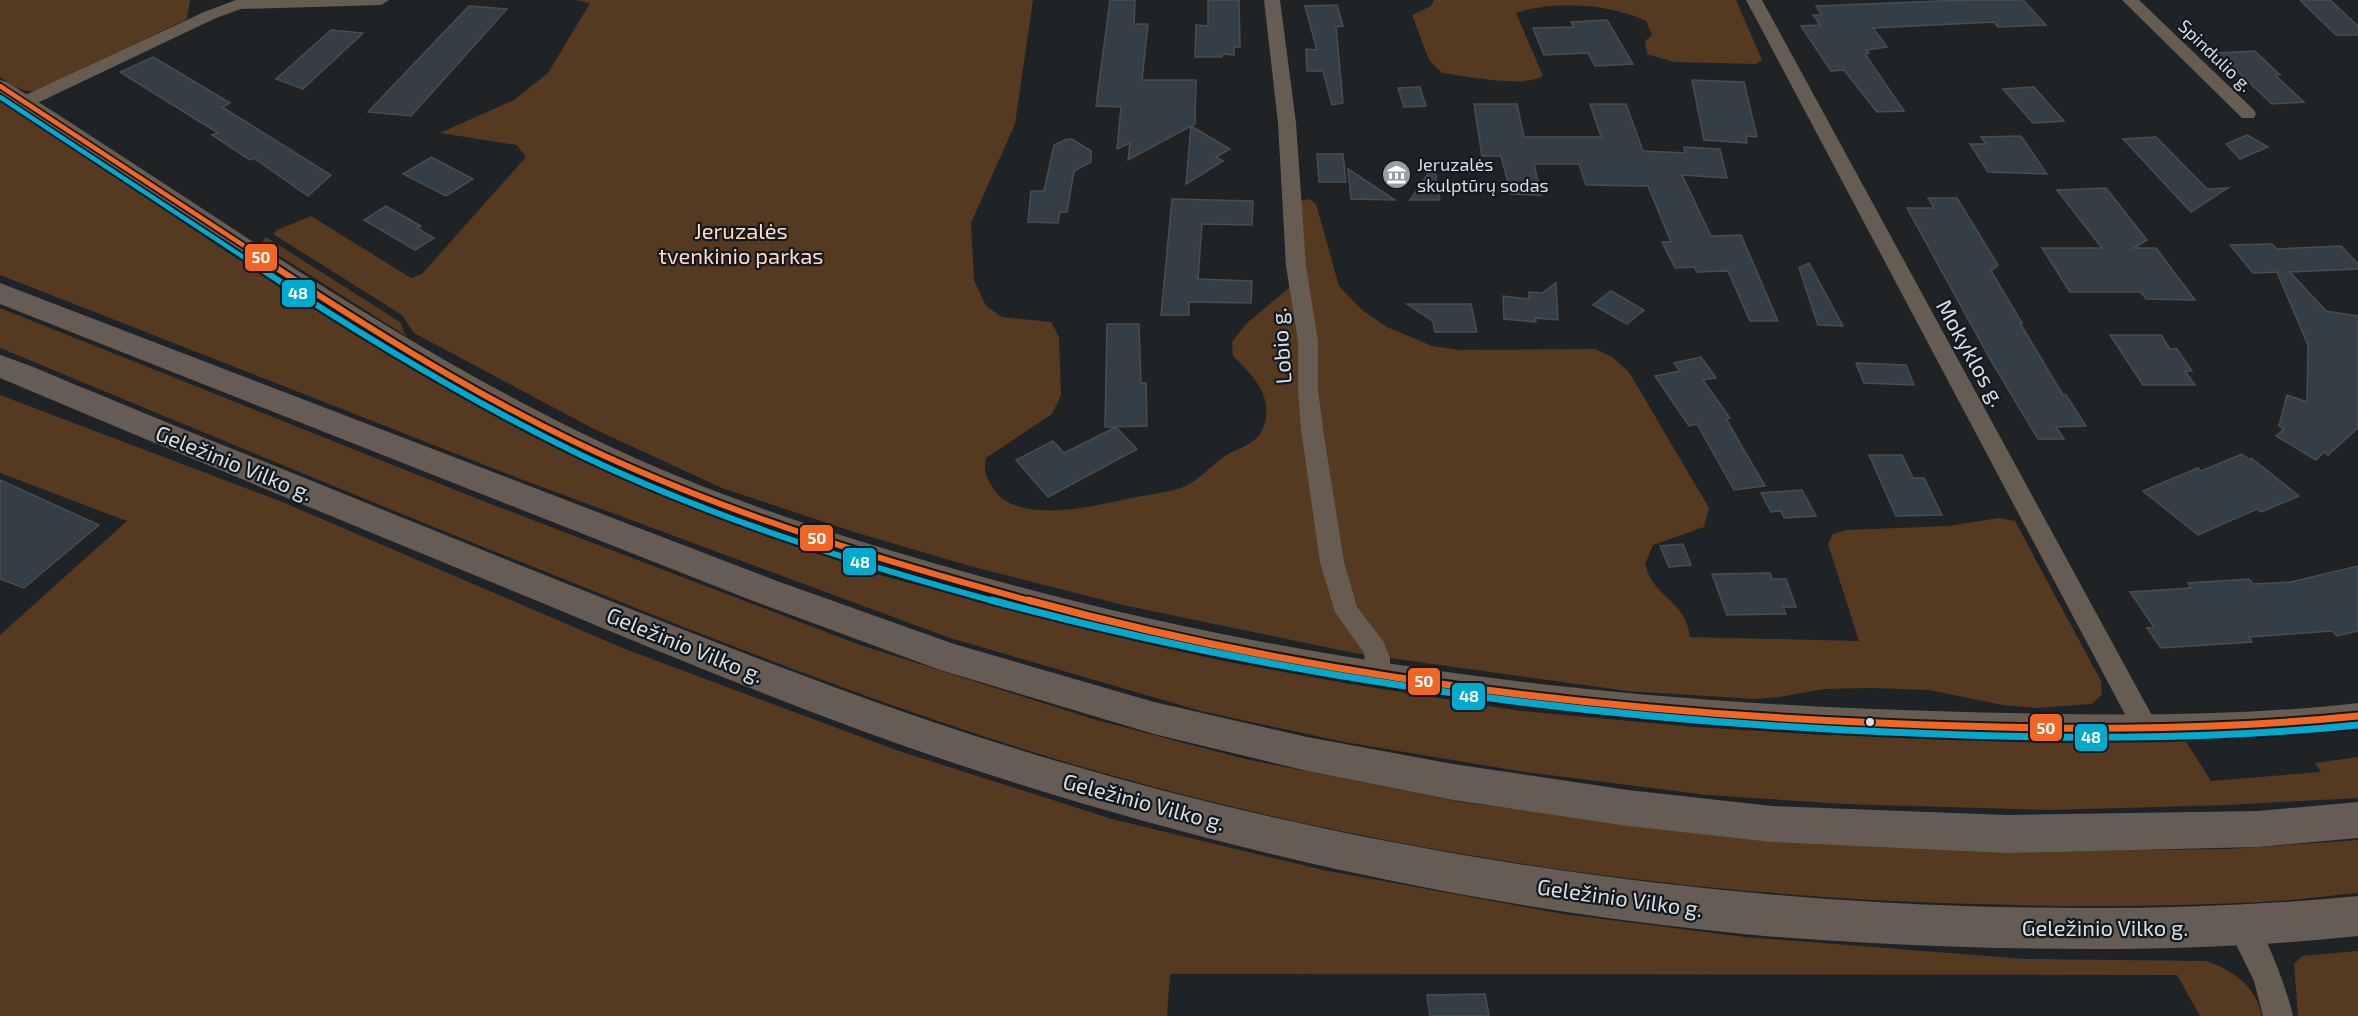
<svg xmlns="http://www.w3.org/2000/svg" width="2358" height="1016" viewBox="0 0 2358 1016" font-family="'Exo 2',sans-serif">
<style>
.green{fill:#563921}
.building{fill:#333e46;stroke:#4a4d50;stroke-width:1.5}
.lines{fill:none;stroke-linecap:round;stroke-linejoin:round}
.minor{fill:#675c52;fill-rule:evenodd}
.tertiary{fill:#675c52;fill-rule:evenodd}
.trunk{fill:#645c55;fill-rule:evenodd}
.bus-1-far2-casing{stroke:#13191f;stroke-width:8}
.bus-1-far1-casing{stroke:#13191f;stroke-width:10}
.bus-1-casing{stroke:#13191f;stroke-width:11}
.bus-2-far2-casing{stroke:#13191f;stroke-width:8}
.bus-2-far1-casing{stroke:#13191f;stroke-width:10}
.bus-2-casing{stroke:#13191f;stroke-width:11}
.bus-1-far2{stroke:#f26522;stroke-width:4.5}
.bus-1-far1{stroke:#f26522;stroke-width:6}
.bus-1{stroke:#f26522;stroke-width:7}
.bus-2-far2{stroke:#00a9ce;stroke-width:4.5}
.bus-2-far1{stroke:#00a9ce;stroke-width:6}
.bus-2{stroke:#00a9ce;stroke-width:7}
.bus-dot{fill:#dadfe3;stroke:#13191f;stroke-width:2}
.labels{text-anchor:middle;stroke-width:4.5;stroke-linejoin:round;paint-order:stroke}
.far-street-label{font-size:18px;fill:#dadfe3;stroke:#13191f}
.far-poi-label{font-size:18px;fill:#dadfe3;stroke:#13191f;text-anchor:start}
.park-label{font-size:22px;fill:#ffdcc1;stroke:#13191f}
.street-label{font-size:22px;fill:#dadfe3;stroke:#13191f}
.line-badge{stroke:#13191f;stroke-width:2}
.badge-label{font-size:16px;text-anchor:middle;font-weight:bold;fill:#fff}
</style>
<rect width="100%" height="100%" fill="#1f2326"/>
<path class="green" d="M0 0H190L187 19 36 91C21 92 12 85 0 77Z
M576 0H1033L1015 124 971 223 974 280 986 306 1002 317 1051 322 1059 337 1061 395 1052 414 986 458C984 473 985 475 993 488 1015 526 1096 506 1131 498 1147 495 1165 493 1181 488 1199 481 1210 466 1225 456 1242 446 1260 444 1265 422 1272 393 1251 374 1233 356L1232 342 1246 324 1290 287 1300 201 1310 199 1316 204 1339 286 1362 310 1387 327 1432 346 1460 350 1595 349 1612 357 1629 372 1709 508 1704 527 1653 545 1645 564C1647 570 1649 577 1653 582 1669 604 1686 607 1690 637L1859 641 1828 544 1833 534 1847 530 1948 526 1999 518 2015 521 2101 681 2102 694 2092 704 2037 708 2003 705 1929 690 1871 688 1824 689 1779 697 1755 699 1627 691 1354 653 1123 605 970 566 854 532 722 488 594 429 414 333 402 315 273 234 277 230 311 216 411 278 422 274 526 157 517 145 440 133 514 100 548 73 590 3Z
M1434 0H1736L1762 60 1756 64 1674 62 1647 54 1645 41 1652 35 1646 21C1610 4 1554 0 1516 13L1543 76C1521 88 1467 76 1442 73L1429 60 1412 15 1431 6Z
M0 100 230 254 436 382 575 455 715 515 875 574 1138 642 1223 661 1350 684 1521 711 1695 727 1823 735 2185 740 2211 781 2321 772 2315 763 2358 757V798L2227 805 2051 810 1844 804 1707 795 1525 772 1344 742 1201 711 950 638 523 480 0 275Z
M266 237 400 322 406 336 261 244Z
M0 308 483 501 860 645 1093 719 1245 759 1461 802 1637 824 2059 851 2229 849 2358 840V893C2325 896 2293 901 2260 902 2166 907 2071 907 1977 904 1673 896 1371 851 1079 766 910 716 745 652 581 586 387 509 193 428 0 348Z
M0 395 280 501 625 649 896 750 1112 819 1323 870 1563 914 1745 937 2026 959 2206 961C2233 970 2256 986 2262 1016H2200L2177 975 1170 974 1167 1016H0V635L127 521 0 473Z
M2358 951V1016H2298L2294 964 2302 956Z"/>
<path class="building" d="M1110 0H1135L1134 24H1148L1142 80H1196L1195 124 1191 126 1230 149 1216 157 1223 161 1186 184 1191 126 1128 160 1130 143 1117 149 1121 107 1096 106Z
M1208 0H1239L1240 47H1234V55L1222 54V57H1195L1196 25 1208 26Z
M1966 0H2023L2046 25 1998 27 1994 22 1873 28 1887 47 1866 50 1869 53 1865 54 1904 111 1877 112 1844 70 1831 71 1801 26 1820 25 1813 15H1822L1816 6Z
M2300 0H2330L2358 26V35H2336Z
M1337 5 1343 26 1336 27 1343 103 1332 105 1323 71H1307L1306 49 1317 50 1305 6Z
M469 6 507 9 411 116 368 112Z
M1607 20 1633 64 1595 66 1588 53 1544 55 1533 28 1574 27 1571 22Z
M331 30 363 33 303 89 276 79Z
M2255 51 2280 75H2275L2304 102 2272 104 2218 53Z
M153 57 230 103 222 107 331 175 308 196 254 158 250 160 212 135 218 133 120 72Z
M1692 80 1744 82 1757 137 1746 136 1747 143 1704 140Z
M1420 87 1426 106 1404 107 1398 88Z
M2034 87 2064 121 2033 123 2003 89Z
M1474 104H1517L1524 137H1601L1590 104H1626L1643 151 1685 153 1684 147 1720 149 1727 178 1682 175 1711 236 1741 235 1778 321H1750L1728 271 1697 272 1694 267 1675 268 1662 242H1671L1648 186 1586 185 1579 164H1534L1541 195 1511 194 1501 156H1482Z
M2247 135 2268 147 2240 159 2226 144Z
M2021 136 2047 174 1988 172 1970 144H1986L1981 137Z
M2156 137 2207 189 2228 188 2191 212 2123 139Z
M1067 139H1072L1091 151V162L1074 171 1067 212H1060L1058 223 1028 222 1031 191H1044L1054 145Z
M1317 154H1343L1346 182H1319Z
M431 157 473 179 446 196 403 174Z
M1434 165 1440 200H1410Z
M1348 169 1395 200 1351 199Z
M2106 188 2147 240 2134 248H2156L2195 300 2146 299 2141 292H2070L2042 248H2102L2057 190Z
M1928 198H1957L1998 265 1991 271 2022 323H2020L2063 395H2066L2086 426 2056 427 2064 439H2038L1990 359 1907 208H1934Z
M1172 199 1253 201 1252 225 1202 224 1198 279 1252 281 1251 303 1189 302V315H1161Z
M386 206 421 226 417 228 434 238 415 250 364 220Z
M2272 244 2277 249 2341 246 2358 264V269L2290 272 2326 311 2358 316V428L2328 455 2324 452 2316 460 2276 436 2284 429 2279 426 2287 395 2307 402 2308 345 2277 272 2253 273 2230 245Z
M1809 263 1843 326 1818 325 1799 268Z
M1556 283 1558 320 1535 318 1536 322 1504 319 1503 296 1529 299V292L1542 293Z
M1611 291 1644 310 1627 324 1593 305Z
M1407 304H1471L1477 332H1435L1433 321Z
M1107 324H1139L1141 383H1146L1147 426 1105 427Z
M2110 335H2161L2170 349H2177L2192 371H2185L2195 385H2143Z
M1701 357 1716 378 1703 380 1730 418 1726 419 1765 486 1734 490 1697 424 1689 426 1655 376 1680 371 1674 363Z
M1856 363 1906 365 1914 385 1864 383Z
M1116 427 1137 449 1048 497 1016 460 1053 441 1064 453Z
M2242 454 2250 460 2251 458 2299 496 2261 512 2257 509 2198 535 2143 491 2198 468 2201 471Z
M1869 455H1902L1913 478H1924L1942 515 1896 516Z
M0 480 99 525 24 588 0 579Z
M1802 490 1816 516 1784 518 1781 511 1771 512 1761 493Z
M1683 544 1691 565 1669 567 1660 546Z
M2358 566V631L2337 636 2332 631 2249 637 2252 642 2161 648 2147 628 2154 627 2130 592 2191 588 2188 583 2249 579 2253 584 2291 582Z
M1770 573 1772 579H1786L1796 607H1783L1786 614 1727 615 1712 574Z
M1485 994 1489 1016H1430L1427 995Z"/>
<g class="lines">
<path class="minor" d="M389 0 381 5 241 9 216 18 31 106 25 107 17 102 19 98 204 12 236 0Z
M1264 0H1280L1296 123 1306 266 1318 341V390L1323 429 1344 562 1357 607 1383 641 1390 658V676L1387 684 1378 687 1369 684 1366 676 1364 653 1335 612 1320 562 1301 429 1298 390V341L1286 266 1278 123Z
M1746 0H1762L2155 721 2159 729 2155 737 2146 740 2137 737Z
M2122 0H2139L2254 110 2256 114 2254 118H2242Z
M2241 912C2244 913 2247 914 2250 916 2265 927 2289 996 2293 1016H2263L2254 981 2227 926 2231 916Z"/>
<path class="tertiary" d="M0 80 7 82C201 204 387 340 594 439 710 495 834 535 958 570 1276 661 1604 702 1933 711 2076 715 2216 719 2358 703V729C2216 747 2074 742 1931 738 1595 728 1264 683 940 588 816 552 692 510 575 453 372 354 190 216 0 95Z"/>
<path class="trunk" d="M0 283 777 581 954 644 1154 702 1307 737 1453 764 1628 790 1772 806 2007 815 2258 811 2358 802V838L2258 847 2007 853 1772 842 1628 826 1453 800 1307 771 1154 734 940 670 753 601 0 304Z
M0 355C31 365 61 379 91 391 148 415 205 438 263 461 453 538 642 616 834 687 1195 821 1581 893 1965 906 2096 910 2227 909 2358 896V936C2227 950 2096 951 1964 947 1878 944 1791 940 1706 930 1474 905 1241 854 1019 784 854 733 694 666 535 600 357 527 178 453 0 378Z"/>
<defs>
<path id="bus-1-far2" d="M0 86 278 268"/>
<path id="bus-1-far1" d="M275 267C390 342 508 415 634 469 763 525 898 565 1034 602"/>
<path id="bus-1" d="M1028 600C1306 676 1593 711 1880 723 2040 730 2199 732 2358 716"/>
<path id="bus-2-far2" d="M0 97 260 268"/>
<path id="bus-2-far1" d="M258 267C364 337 473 403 587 458 718 520 858 564 997 602"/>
<path id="bus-2" d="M991 600C1285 679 1584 719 1887 732 2044 739 2201 741 2358 725"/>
</defs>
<use href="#bus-1-far2" class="bus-1-far2-casing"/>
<use href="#bus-1-far1" class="bus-1-far1-casing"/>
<use href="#bus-1" class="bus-1-casing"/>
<use href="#bus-2-far2" class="bus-2-far2-casing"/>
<use href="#bus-2-far1" class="bus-2-far1-casing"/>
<use href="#bus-2" class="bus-2-casing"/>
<use href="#bus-1-far2" class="bus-1-far2"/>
<use href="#bus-1-far1" class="bus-1-far1"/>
<use href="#bus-1" class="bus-1"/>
<use href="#bus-2-far2" class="bus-2-far2"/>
<use href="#bus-2-far1" class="bus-2-far1"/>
<use href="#bus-2" class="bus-2"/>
</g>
<defs>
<symbol id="museum-disc" viewBox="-11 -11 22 22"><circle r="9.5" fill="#999da1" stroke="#13191f"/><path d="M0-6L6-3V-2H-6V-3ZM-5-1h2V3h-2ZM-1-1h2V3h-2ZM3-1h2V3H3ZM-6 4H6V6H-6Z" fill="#fff"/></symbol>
</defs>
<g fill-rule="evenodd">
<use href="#museum-disc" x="1380" y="158" width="33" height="33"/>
</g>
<circle class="bus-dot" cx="1870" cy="722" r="5"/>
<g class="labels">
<g class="far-street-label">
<text transform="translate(2215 56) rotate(44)" y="6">Spindulio g.</text>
</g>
<g class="far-poi-label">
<text x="1417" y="171">Jeruzalės<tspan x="1417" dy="21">skulptūrų sodas</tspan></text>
</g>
<g class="park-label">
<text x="741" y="239">Jeruzalės<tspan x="741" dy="25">tvenkinio parkas</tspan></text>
</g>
<g class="street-label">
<text transform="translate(1281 346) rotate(-94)" y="8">Lobio g.</text>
<text transform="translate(1971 353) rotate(61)" y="8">Mokyklos g.</text>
<text transform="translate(234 463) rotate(22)" y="8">Geležinio Vilko g.</text>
<text transform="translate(685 645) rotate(22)" y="8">Geležinio Vilko g.</text>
<text transform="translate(1144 802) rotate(15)" y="8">Geležinio Vilko g.</text>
<text transform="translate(1620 898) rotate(8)" y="8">Geležinio Vilko g.</text>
<text x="2105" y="936">Geležinio Vilko g.</text>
</g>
</g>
<g class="line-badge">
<rect x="244" y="243" width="34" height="29" rx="6" fill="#f26522"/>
<rect x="281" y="279" width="35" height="29" rx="6" fill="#00a9ce"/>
<rect x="799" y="524" width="35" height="28" rx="6" fill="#f26522"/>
<rect x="842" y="547" width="35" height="29" rx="6" fill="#00a9ce"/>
<rect x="1407" y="667" width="34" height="29" rx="6" fill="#f26522"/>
<rect x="1451" y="682" width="35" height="29" rx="6" fill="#00a9ce"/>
<rect x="2029" y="713" width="34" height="29" rx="6" fill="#f26522"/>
<rect x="2074" y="723" width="34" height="29" rx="6" fill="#00a9ce"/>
</g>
<g class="badge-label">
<text x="261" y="263">50</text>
<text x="298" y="299">48</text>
<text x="817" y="544">50</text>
<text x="860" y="568">48</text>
<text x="1424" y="687">50</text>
<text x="1469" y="702">48</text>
<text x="2046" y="734">50</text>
<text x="2091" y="743">48</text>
</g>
</svg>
